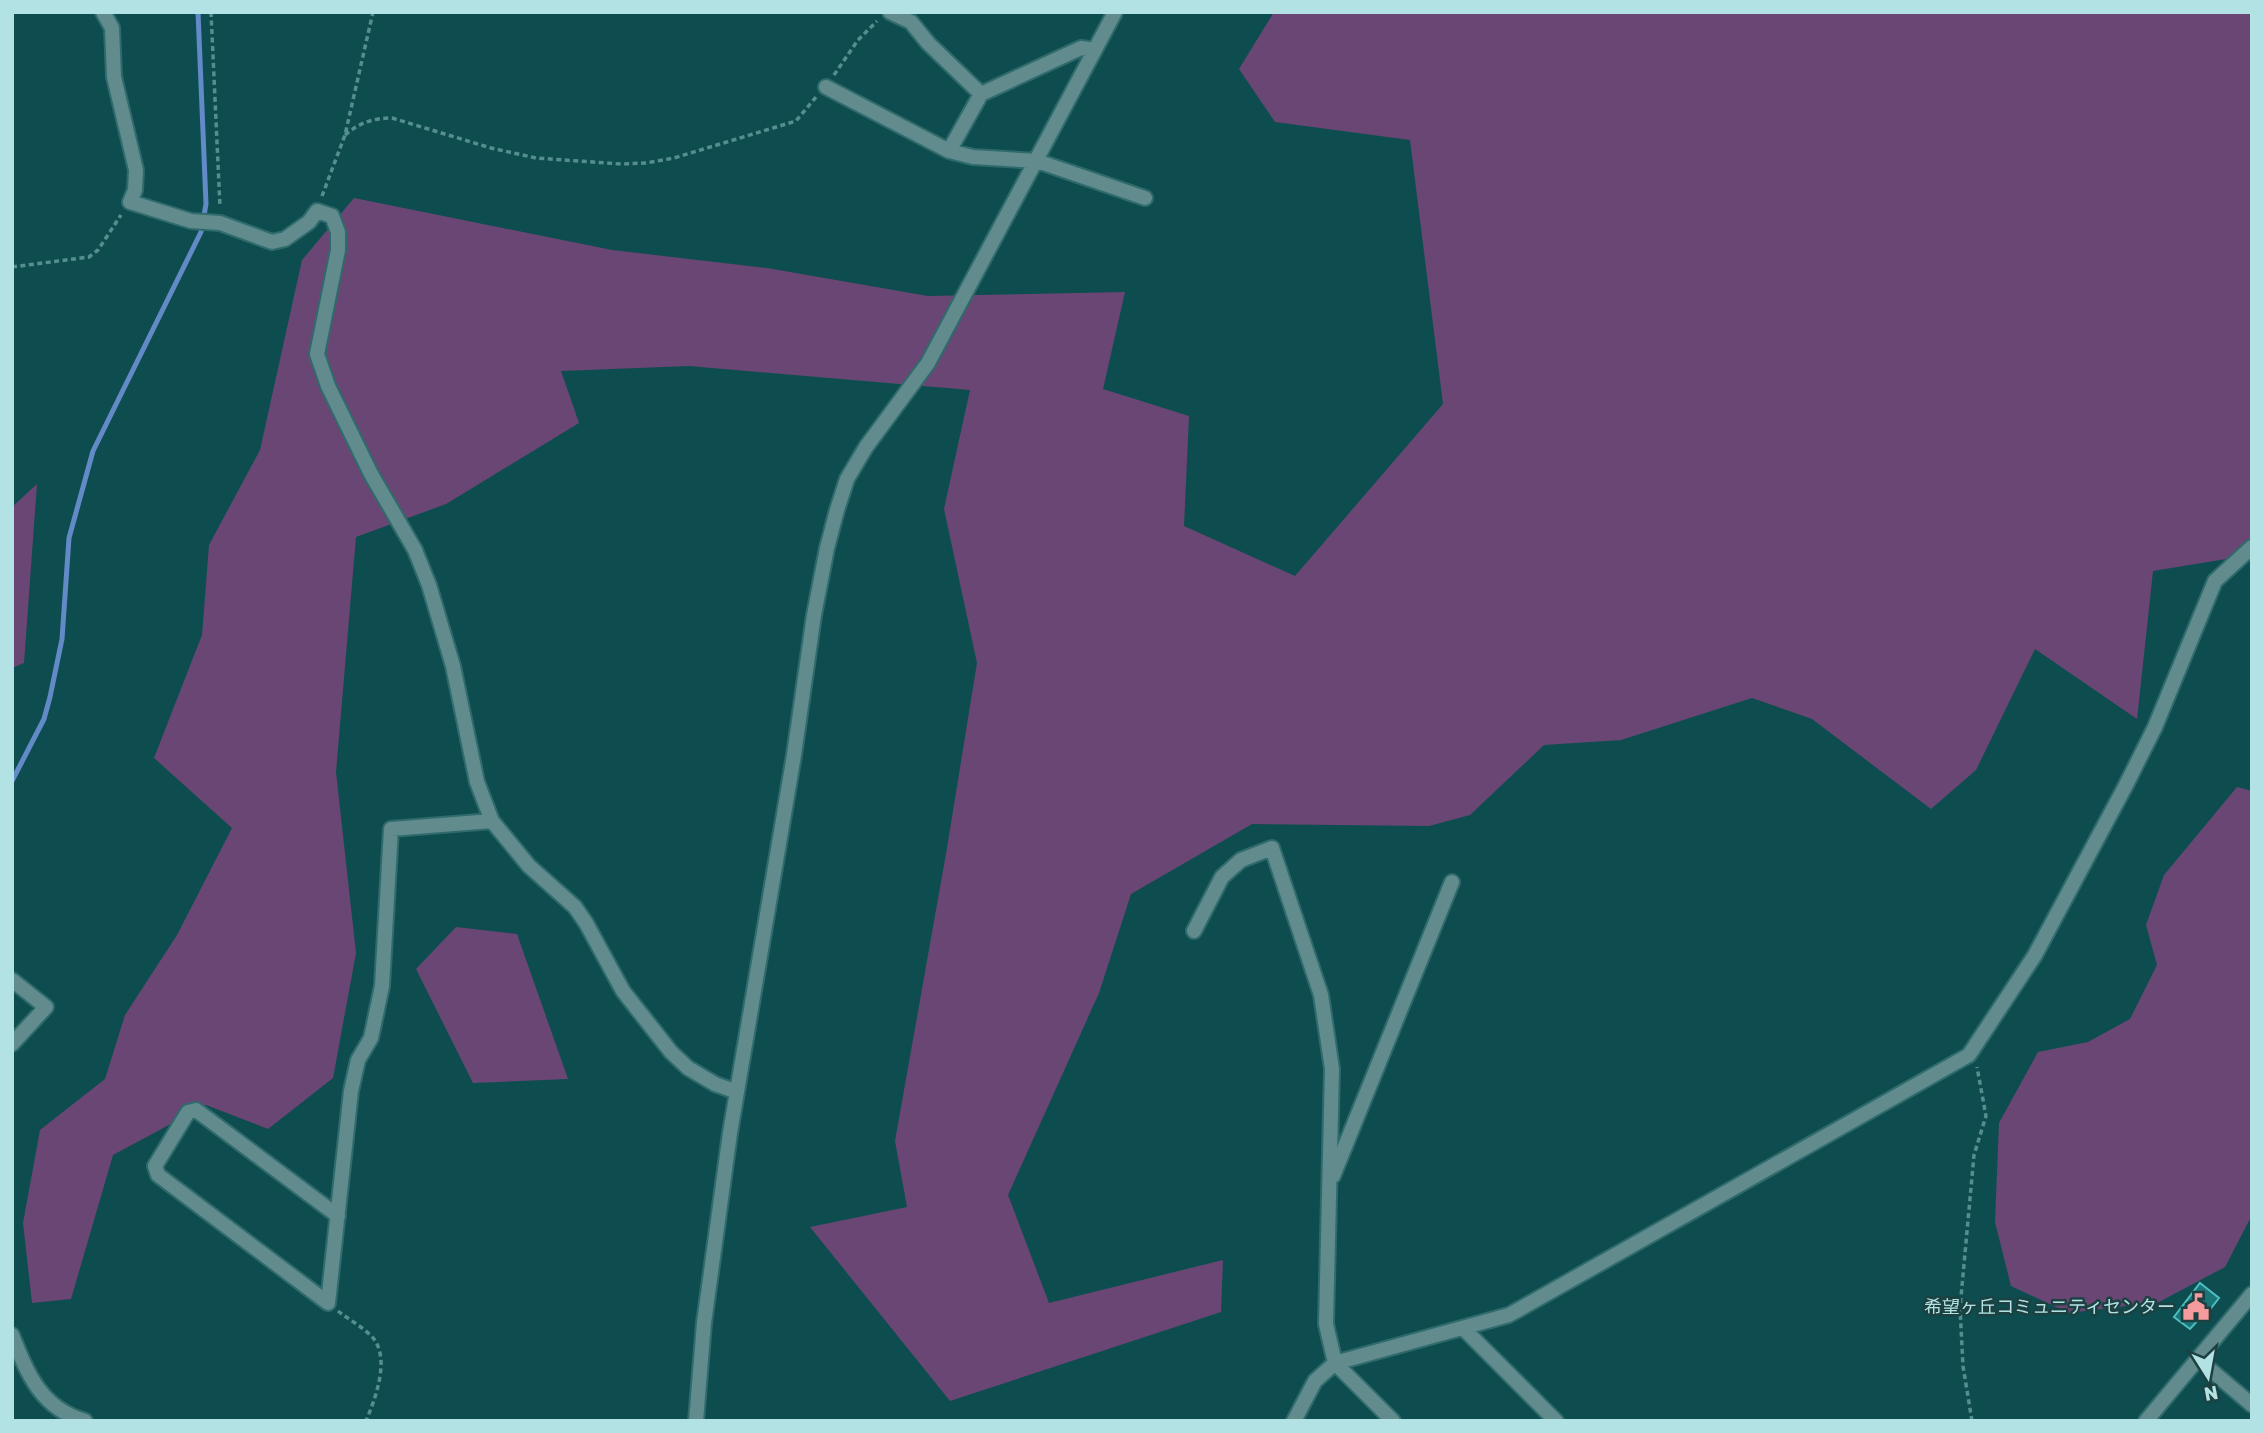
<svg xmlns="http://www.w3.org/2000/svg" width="2264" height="1433" viewBox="0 0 2264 1433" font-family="Rubik,'Noto Sans JP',sans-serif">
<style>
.green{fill:#6a4674}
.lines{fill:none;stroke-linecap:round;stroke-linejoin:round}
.stream{stroke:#618ac7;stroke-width:5}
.building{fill:#197578;stroke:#4fbec2;stroke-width:2}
.minor-casing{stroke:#2f6b6d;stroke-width:18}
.path{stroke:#568e90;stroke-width:3.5;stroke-dasharray:5 3.5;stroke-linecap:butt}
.minor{stroke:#618b8d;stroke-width:14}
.labels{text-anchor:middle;stroke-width:5;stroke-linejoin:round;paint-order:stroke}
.poi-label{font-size:18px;fill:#b2e2e4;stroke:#1d4041;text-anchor:end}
</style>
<rect width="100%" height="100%" fill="#0e4d4f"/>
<path class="green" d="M1274 12H2252V551L2238 557 2153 571 2137 719 2035 649 1976 770 1931 809 1812 719 1752 698 1621 740 1544 745 1470 815 1429 826 1252 824 1131 894 1099 993 1008 1195 1049 1303 1223 1260 1221 1312 950 1401 810 1227 907 1207 895 1141 947 848 977 663 944 509 970 390 689 366 561 371 579 423 446 504 356 537 336 772 356 953 333 1078 268 1129 206 1105 113 1155 71 1299 32 1303 23 1223 40 1130 105 1079 125 1015 177 935 232 828 154 758 202 635 209 545 260 450 302 260 354 198 612 250 767 268 928 296 1125 292 1103 389 1189 416 1184 526 1295 576 1443 404 1410 140 1275 122 1239 69Z
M37 484 24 663 12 668V507Z
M2237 787 2252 791V1215L2225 1267 2159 1302 2069 1313 2011 1286 1995 1222 1999 1123 2038 1052 2088 1042 2130 1019 2157 965 2146 925 2164 875Z
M456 927 517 934 568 1079 473 1083 416 969Z"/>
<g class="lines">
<path class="stream" d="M12 781 44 719 50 697 62 639 69 538 93 451 201 232 206 204 198 12"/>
</g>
<path class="building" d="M2200 1283 2219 1298 2201 1321 2199 1319 2190 1329 2174 1317Z"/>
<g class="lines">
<defs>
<path id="minor" d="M103 12 112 28 114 77 136 170 135 190 130 202 191 221 220 223 272 242 285 239 309 222 317 211 332 216 338 232V250L317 354 328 386 371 474 415 550 429 585 453 666 477 782 492 821 529 866 575 907 586 923 623 991 671 1052 688 1068 715 1084 737 1092
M890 12 911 22 928 43 981 94
M826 87 949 151 973 157 1037 161 1145 198
M949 151 981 94 1081 48 1095 50
M1194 931 1222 877 1241 860 1272 848 1321 995 1332 1069 1326 1324 1335 1363 1393 1421
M12 980 46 1007 12 1044
M1333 1176 1452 882
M338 1216 196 1110 188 1112 155 1166 158 1175 328 1303 351 1091 358 1060 371 1038 382 986 391 829 492 821
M1463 1328 1556 1421
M12 1335C28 1375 41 1408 85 1421
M2199 1360 2252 1405
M696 1421 704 1323 730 1133 794 755 814 615 827 548 837 510 847 479 866 447 928 363 1115 12
M1294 1421 1315 1381 1335 1363 1509 1315 1969 1055 2035 955 2126 785 2155 727 2215 581 2252 547
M2146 1421 2252 1294"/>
</defs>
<use href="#minor" class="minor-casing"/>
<path class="path" d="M211 12 220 207
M834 75 858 40 877 21
M345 135C359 123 373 118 392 118L491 148 536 158 621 164 646 163 674 158 796 121 816 97
M322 196 345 135 373 12
M12 267 89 257 98 250 121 215
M338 1311C349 1320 365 1328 374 1339 390 1361 375 1399 366 1421
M1972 1421 1963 1366 1960 1308 1974 1155 1986 1116 1977 1067"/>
<use href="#minor" class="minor"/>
</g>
<defs>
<symbol id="civic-bare" viewBox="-9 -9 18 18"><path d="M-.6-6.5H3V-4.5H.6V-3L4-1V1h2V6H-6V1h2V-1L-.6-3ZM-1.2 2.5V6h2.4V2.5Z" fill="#f59b9d" stroke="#1d4041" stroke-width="2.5" paint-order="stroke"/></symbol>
</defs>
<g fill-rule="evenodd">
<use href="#civic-bare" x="2177" y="1288" width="38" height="38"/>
</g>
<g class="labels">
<g class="poi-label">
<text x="2175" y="1313">希望ヶ丘コミュニティセンター</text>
</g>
</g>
<rect width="2264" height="1433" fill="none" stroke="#b2e2e4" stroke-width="28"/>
<g transform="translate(2208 1377) rotate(169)" stroke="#1d4041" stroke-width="5" paint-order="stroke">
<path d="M0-5L12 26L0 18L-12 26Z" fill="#b2e2e4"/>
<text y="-10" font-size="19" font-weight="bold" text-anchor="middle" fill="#b2e2e4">N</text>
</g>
</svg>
